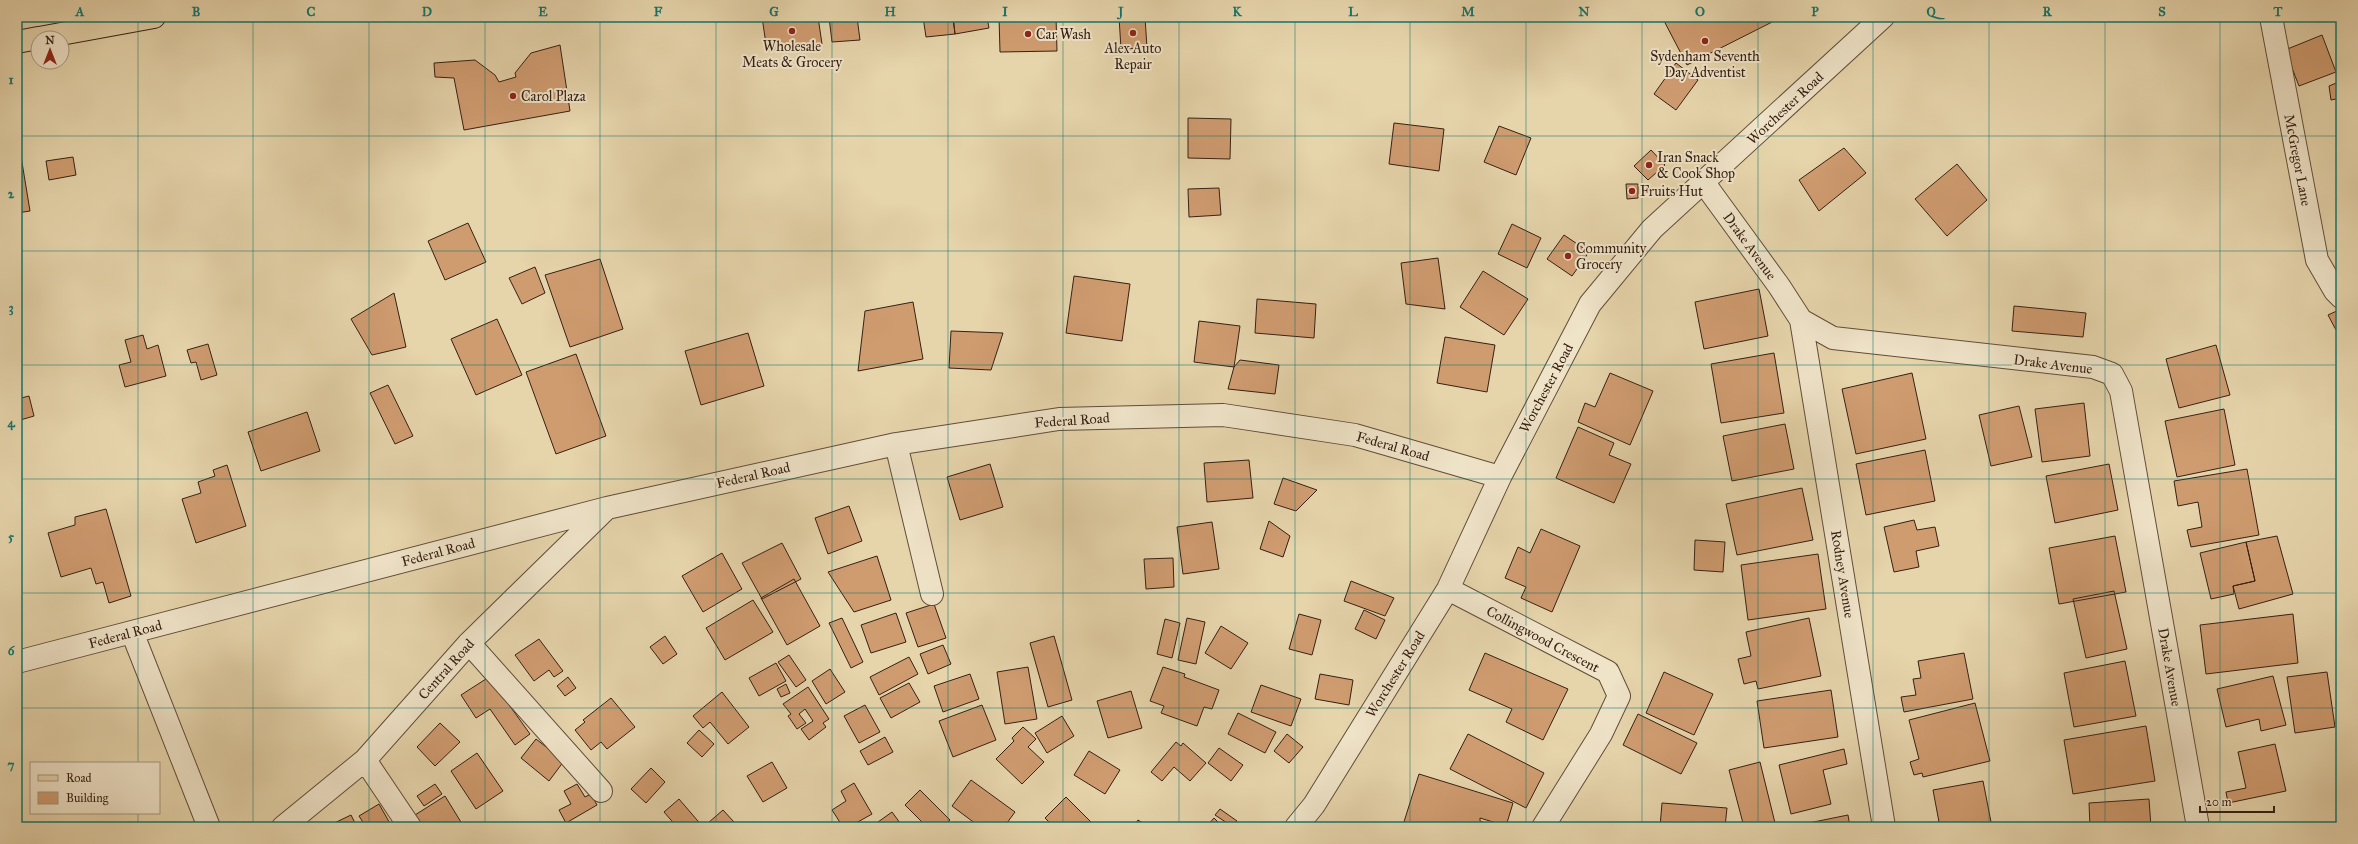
<svg xmlns="http://www.w3.org/2000/svg" width="2358" height="844" viewBox="0 0 2358 844" font-family="'IM FELL Great Primer',serif">
<style>
.building{fill:#cf9c70;stroke:#362014}
.lines{fill:none;stroke-linecap:round;stroke-linejoin:round}
.minor-casing{stroke:#624d3a;stroke-width:24}
.major-casing{stroke:#362014;stroke-width:24}
.minor{stroke:#efe3c8;stroke-width:22}
.major{stroke:#e6d4ab;stroke-width:22}
.grid{fill:none;stroke:#0f766e;stroke-width:1;stroke-opacity:0.55}
.poi-dot{fill:#8f2418;stroke:#efe3c8;stroke-width:1.5}
.labels{text-anchor:middle;stroke-width:4;stroke-linejoin:round;paint-order:stroke}
.poi-label{font-size:14px;fill:#362014;stroke:#efe3c8;text-anchor:start}
.street-label{font-size:14px;fill:#362014;stroke:#efe3c8}
.neatline{fill:none;stroke:#0f766e;stroke-width:1.5}
.grid-label{font-size:13px;text-anchor:middle;font-weight:bold;fill:#0f766e}
</style>
<rect width="100%" height="100%" fill="#e6d4ab"/>
<filter id="stains"><feTurbulence type="fractalNoise" baseFrequency=".005" numOctaves="4"/><feColorMatrix values="0 0 0 0 .2 0 0 0 0 .09 0 0 0 0 .02 0 0 0 .5 -.17"/></filter>
<radialGradient id="worn" r=".72"><stop offset=".6" stop-color="#630" stop-opacity="0"/><stop offset="1" stop-color="#630" stop-opacity=".3"/></radialGradient>
<path class="building" d="M762 17H818L822 44 767 51Z
M829 17H857L860 40 832 42Z
M923 17H953L955 34 926 37Z
M953 17H987L989 28 955 34Z
M999 17H1056L1057 51 1000 52Z
M1057 17H1104L1105 20 1057 21Z
M1119 17H1145L1147 48 1121 49Z
M1662 17H1782L1687 65Z
M2316 17H2332L2318 22Z
M2322 35 2336 72 2299 86 2285 50Z
M560 45 570 111 464 130 454 78 435 77 434 63 475 60 495 75 499 82 516 77 515 73 531 53Z
M1676 63 1698 80 1676 110 1654 94Z
M2341 81V98L2331 100 2329 86Z
M1188 118 1231 119 1230 159 1188 158Z
M1394 123 1444 129 1439 171 1389 164Z
M1499 126 1531 138 1516 175 1484 162Z
M17 132 30 211 17 213Z
M1844 148 1866 173 1819 211 1799 180Z
M1651 150 1665 165 1648 180 1634 166Z
M73 157 76 175 49 180 46 161Z
M1957 164 1987 200 1947 236 1915 199Z
M1626 184H1638V198L1627 199Z
M1219 188 1221 215 1189 217 1188 189Z
M468 223 486 262 445 280 428 241Z
M1512 224 1541 238 1527 268 1498 254Z
M1564 235 1589 252 1572 276 1547 259Z
M1438 258 1445 309 1406 304 1401 263Z
M600 259 623 329 570 347 545 275Z
M535 267 545 293 522 304 509 278Z
M1483 271 1528 299 1504 335 1460 307Z
M1074 276 1130 284 1122 341 1066 333Z
M1759 289 1768 336 1704 349 1695 302Z
M394 293 406 347 372 355 351 319Z
M1257 299 1316 304 1314 338 1255 333Z
M913 302 923 359 858 371 865 311Z
M2014 306 2086 313 2083 337 2012 331Z
M2341 309V327L2336 330 2328 315Z
M497 319 522 375 476 395 451 339Z
M1199 321 1240 326 1234 367 1194 362Z
M951 331 1003 333 991 370 949 368Z
M748 333 764 386 701 405 685 351Z
M143 335 147 349 158 345 166 376 125 387 119 365 131 362 125 340Z
M1445 337 1495 345 1487 392 1437 383Z
M208 344 217 375 201 380 196 362 191 363 187 350Z
M2216 345 2230 395 2179 408 2166 359Z
M1774 353 1784 413 1721 423 1711 364Z
M576 354 606 436 556 454 526 372Z
M1240 360 1279 365 1275 394 1228 389 1234 367Z
M1610 373 1653 391 1630 445 1578 422 1585 403 1595 407Z
M1912 373 1926 439 1856 454 1842 389Z
M388 385 413 436 395 444 370 393Z
M29 396 34 416 17 421V399Z
M2084 403 2090 456 2042 462 2035 409Z
M2019 406 2032 457 1991 466 1979 415Z
M2224 409 2235 465 2177 477 2165 421Z
M307 412 320 451 261 471 248 432Z
M1785 424 1794 469 1732 481 1723 436Z
M1578 427 1614 443 1609 455 1631 464 1614 503 1556 478Z
M1925 450 1935 501 1866 515 1856 464Z
M1249 460 1253 498 1207 502 1204 463Z
M990 464 1003 507 960 520 947 477Z
M2109 464 2118 510 2055 523 2046 476Z
M227 465 246 526 196 543 182 499 201 493 198 482 215 476 213 470Z
M2247 469 2259 535 2191 547 2187 530 2202 527 2198 502 2178 506 2174 481Z
M1283 478 1317 490 1296 511 1274 504Z
M1802 488 1813 540 1737 555 1726 504Z
M849 506 862 541 828 554 815 518Z
M106 509 131 596 109 603 103 582 96 584 91 568 61 577 48 533 75 525V517Z
M1914 520 1917 530 1935 527 1939 546 1916 551 1919 567 1894 572 1884 527Z
M1269 521 1290 536 1283 557 1260 549Z
M1212 522 1219 569 1183 574 1177 527Z
M1541 529 1580 546 1552 612 1521 598 1526 587 1505 578 1518 547 1530 553Z
M2115 536 2126 592 2059 604 2049 548Z
M2277 536 2293 594 2239 609 2233 586 2255 581 2246 542Z
M1695 540 1725 542 1723 572 1694 570Z
M2246 542 2255 581 2233 586 2234 594 2211 599 2200 553Z
M782 543 801 579 762 599 742 563Z
M722 553 742 589 703 612 682 576Z
M1818 554 1826 609 1748 620 1741 565Z
M877 556 891 600 854 612 828 572Z
M1173 558 1174 587 1146 589 1144 559Z
M794 579 820 626 787 645 761 598Z
M1351 581 1394 598 1385 616 1344 601Z
M2114 591 2127 649 2086 658 2073 599Z
M753 600 773 632 725 660 706 628Z
M934 604 946 638 918 647 906 613Z
M1364 610 1385 620 1376 639 1355 629Z
M896 613 906 642 871 653 861 625Z
M1299 614 1321 620 1312 655 1289 649Z
M2293 614 2298 663 2206 674 2200 625Z
M842 618 863 662 851 668 829 623Z
M1187 618 1205 622 1196 664 1178 660Z
M1809 618 1821 676 1758 689 1756 681 1744 684 1738 659 1751 656 1746 632Z
M1165 619 1180 623 1172 658 1157 654Z
M1221 626 1248 643 1231 669 1205 653Z
M665 636 677 654 663 664 650 647Z
M1054 636 1072 700 1048 707 1030 643Z
M539 639 563 671 554 677 549 670 534 681 515 655Z
M943 645 951 664 928 674 920 654Z
M1485 653 1568 689 1543 740 1506 722 1512 709 1469 690Z
M1964 653 1973 699 1904 712 1901 697 1916 695 1913 679 1921 678 1918 661Z
M789 655 806 680 796 687 778 662Z
M909 657 918 674 879 695 870 677Z
M2125 661 2136 716 2074 727 2064 673Z
M776 663 786 681 759 696 749 678Z
M1028 667 1037 719 1005 724 997 672Z
M1163 667 1185 674 1184 677 1219 690 1212 709 1204 707 1197 726 1161 713 1164 706 1150 701Z
M830 669 845 692 826 704 812 681Z
M1664 672 1713 694 1694 735 1646 713Z
M2327 672 2335 727 2295 733 2287 677Z
M970 674 979 699 943 712 934 686Z
M1320 674 1353 680 1349 705 1315 699Z
M2273 676 2286 725 2261 731 2259 719 2226 727 2217 689Z
M489 677 530 734 515 745 490 709 476 718 461 695Z
M568 677 576 688 565 696 557 686Z
M909 683 920 702 891 718 880 698Z
M786 684 790 693 781 697 777 689Z
M1261 685 1301 699 1291 726 1251 712Z
M808 687 829 719 823 723 826 727 809 740 801 729 813 721 805 709 799 714 806 723 797 729 788 716 791 714 783 704Z
M1831 690 1838 737 1764 748 1757 701Z
M1131 691 1142 728 1108 738 1097 701Z
M722 692 749 727 728 744 710 722 703 728 693 716Z
M611 698 635 727 607 749 601 742 591 750 575 730 585 722 583 720Z
M1975 703 1990 761 1923 777 1922 773 1914 775 1910 762 1919 759 1909 720Z
M865 705 880 732 859 743 844 716Z
M982 705 996 740 953 757 939 721Z
M1238 713 1276 732 1265 753 1228 734Z
M1638 714 1697 743 1681 774 1623 745Z
M1062 716 1074 736 1047 753 1035 733Z
M440 723 460 742 435 766 417 747Z
M2146 726 2155 781 2073 794 2064 740Z
M1023 727 1036 739 1028 747 1044 762 1022 784 996 759 1014 741 1012 738Z
M699 730 714 744 702 757 687 743Z
M1287 734 1303 747 1289 763 1274 751Z
M1468 734 1544 773 1526 808 1450 769Z
M885 737 893 752 868 765 860 751Z
M536 739 564 761 549 781 521 758Z
M1176 742 1181 746 1183 743 1206 763 1190 781 1174 767 1162 781 1151 772Z
M2275 744 2286 791 2228 803 2226 792 2246 788 2238 752Z
M1219 748 1243 765 1231 781 1208 763Z
M1844 749 1847 764 1823 770 1831 804 1791 814 1779 765Z
M1089 751 1120 770 1105 794 1074 775Z
M477 753 503 791 476 809 451 771Z
M772 762 787 788 763 802 747 776Z
M1760 762 1776 827H1744L1729 770Z
M651 768 665 782 646 803 631 789Z
M1419 774 1513 803 1506 826 1480 818V821L1495 827H1410L1403 825Z
M971 780 1015 812 1004 827H980L952 806Z
M1983 781 1992 827H1921L1939 822 1933 790Z
M854 783 872 814 849 827H843L832 810 846 801 841 791Z
M435 784 442 794 424 806 417 796Z
M577 784 585 797 591 794 597 805 566 823 559 810 571 804 564 791Z
M920 790 950 820 942 827H927L905 805Z
M445 796 464 827H423L415 815Z
M1066 797 1096 827H1054L1045 818Z
M679 799 703 827H677L664 812Z
M2149 799 2151 827H2090L2089 803Z
M1662 803 1727 808 1725 827H1660Z
M379 804 392 827H366L359 816Z
M1220 809 1237 821 1233 827 1215 815Z
M723 810 734 822 729 827H712L708 823Z
M892 812 903 827H871Z
M351 815 357 827H326Z
M1848 815 1850 827H1789Z
M1214 818 1223 827H1206Z
M1138 820 1149 827H1134Z"/>
<g class="lines">
<defs>
<path id="minor" d="M2271 17 2317 260 2335 291 2341 297
M1704 183 1779 286 1801 320 1833 338 2093 367 2112 374 2121 391 2198 827
M1801 320 1884 827
M896 444 932 594
M1448 589 1608 672 1619 696 1601 734 1543 827
M132 632 209 827
M469 643 601 791
M17 662 607 508 896 444 1059 419 1223 415 1355 435 1500 477
M365 760 410 827
M283 827 365 760 469 643 607 508
M1296 827 1314 805 1448 589 1500 477 1590 304 1652 229 1883 17"/>
<path id="major" d="M39 38 154 17
M17 42 38 38"/>
</defs>
<use href="#minor" class="minor-casing"/>
<use href="#major" class="major-casing"/>
<use href="#minor" class="minor"/>
<use href="#major" class="major"/>
</g>
<path class="grid" d="M138 17V763M253 17V827M369 17V827M485 17V827M600 17V827M716 17V827M832 17V827M948 17V827M1063 17V827M1179 17V827M1295 17V827M1410 17V827M1526 17V827M1642 17V827M1758 17V827M1873 17V827M1989 17V827M2105 17V827M2220 17V827M17 136H2341M17 251H2341M17 365H2341M17 479H2341M17 593H2341M17 708H2341M138 813V827"/>
<g class="poi-dot">
<circle cx="792" cy="31" r="4"/>
<circle cx="1133" cy="33" r="4"/>
<circle cx="1028" cy="34" r="4"/>
<circle cx="1705" cy="41" r="4"/>
<circle cx="513" cy="96" r="4"/>
<circle cx="1649" cy="165" r="4"/>
<circle cx="1632" cy="191" r="4"/>
<circle cx="1568" cy="256" r="4"/>
</g>
<g class="labels">
<g class="poi-label">
<text x="1036" y="39">Car Wash</text>
<text x="792" y="51" text-anchor="middle">Wholesale<tspan x="792" dy="16">Meats &amp; Grocery</tspan></text>
<text x="1133" y="53" text-anchor="middle">Alex Auto<tspan x="1133" dy="16">Repair</tspan></text>
<text x="1705" y="61" text-anchor="middle">Sydenham Seventh<tspan x="1705" dy="16">Day Adventist</tspan></text>
<text x="521" y="101">Carol Plaza</text>
<text x="1657" y="162">Iran Snack<tspan x="1657" dy="16">&amp; Cook Shop</tspan></text>
<text x="1640" y="196">Fruits Hut</text>
<text x="1576" y="253">Community<tspan x="1576" dy="16">Grocery</tspan></text>
</g>
<g class="street-label">
<text transform="translate(1785 108) rotate(-43)" y="5">Worchester Road</text>
<text transform="translate(2298 160) rotate(79)" y="5">McGregor Lane</text>
<text transform="translate(1750 246) rotate(54)" y="5">Drake Avenue</text>
<text transform="translate(2053 364) rotate(7)" y="5">Drake Avenue</text>
<text transform="translate(1546 388) rotate(-62)" y="5">Worchester Road</text>
<text transform="translate(1072 420) rotate(-4)" y="5">Federal Road</text>
<text transform="translate(1393 446) rotate(16)" y="5">Federal Road</text>
<text transform="translate(753 475) rotate(-13)" y="5">Federal Road</text>
<text transform="translate(438 552) rotate(-15)" y="5">Federal Road</text>
<text transform="translate(1843 574) rotate(81)" y="5">Rodney Avenue</text>
<text transform="translate(125 634) rotate(-15)" y="5">Federal Road</text>
<text transform="translate(1543 639) rotate(28)" y="5">Collingwood Crescent</text>
<text transform="translate(2170 667) rotate(80)" y="5">Drake Avenue</text>
<text transform="translate(446 669) rotate(-48)" y="5">Central Road</text>
<text transform="translate(1395 674) rotate(-58)" y="5">Worchester Road</text>
</g>
</g>
<rect width="2358" height="844" fill="none" stroke="#e6d4ab" stroke-width="44"/>
<rect x="30" y="762" width="130" height="52" fill="#efe3c8" stroke="#a59580"/>
<rect x="38" y="775" width="20" height="6" fill="#e6d4ab" stroke="#a59580"/>
<text x="66" y="782" font-size="12" fill="#362014">Road</text>
<rect x="38" y="792" width="20" height="12" fill="#cf9c70" stroke="#a59580"/>
<text x="66" y="802" font-size="12" fill="#362014">Building</text>
<g transform="translate(50 50)"><circle r="19" fill="#efe3c8" stroke="#a59580"/>
<path d="M0-3L7 15L0 10L-7 15Z" fill="#8f2418"/>
<text y="-6" font-size="11" font-weight="bold" text-anchor="middle" fill="#362014">N</text>
</g>
<path d="M2200 806v6h74v-6" fill="none" stroke="#362014" stroke-width="2"/>
<text x="2206" y="806" font-size="12" fill="#362014" stroke="#efe3c8" stroke-width="3" paint-order="stroke">20 m</text>
<rect x="22" y="22" width="2314" height="800" class="neatline"/>
<g class="grid-label">
<text x="80" y="16">A</text>
<text x="196" y="16">B</text>
<text x="311" y="16">C</text>
<text x="427" y="16">D</text>
<text x="543" y="16">E</text>
<text x="658" y="16">F</text>
<text x="774" y="16">G</text>
<text x="890" y="16">H</text>
<text x="1005" y="16">I</text>
<text x="1121" y="16">J</text>
<text x="1237" y="16">K</text>
<text x="1353" y="16">L</text>
<text x="1468" y="16">M</text>
<text x="1584" y="16">N</text>
<text x="1700" y="16">O</text>
<text x="1815" y="16">P</text>
<text x="1931" y="16">Q</text>
<text x="2047" y="16">R</text>
<text x="2162" y="16">S</text>
<text x="2278" y="16">T</text>
<text x="11" y="84">1</text>
<text x="11" y="198">2</text>
<text x="11" y="312">3</text>
<text x="11" y="427">4</text>
<text x="11" y="541">5</text>
<text x="11" y="655">6</text>
<text x="11" y="769">7</text>
</g>
<rect width="100%" height="100%" filter="url(#stains)"/>
<rect width="100%" height="100%" fill="url(#worn)"/>
</svg>
